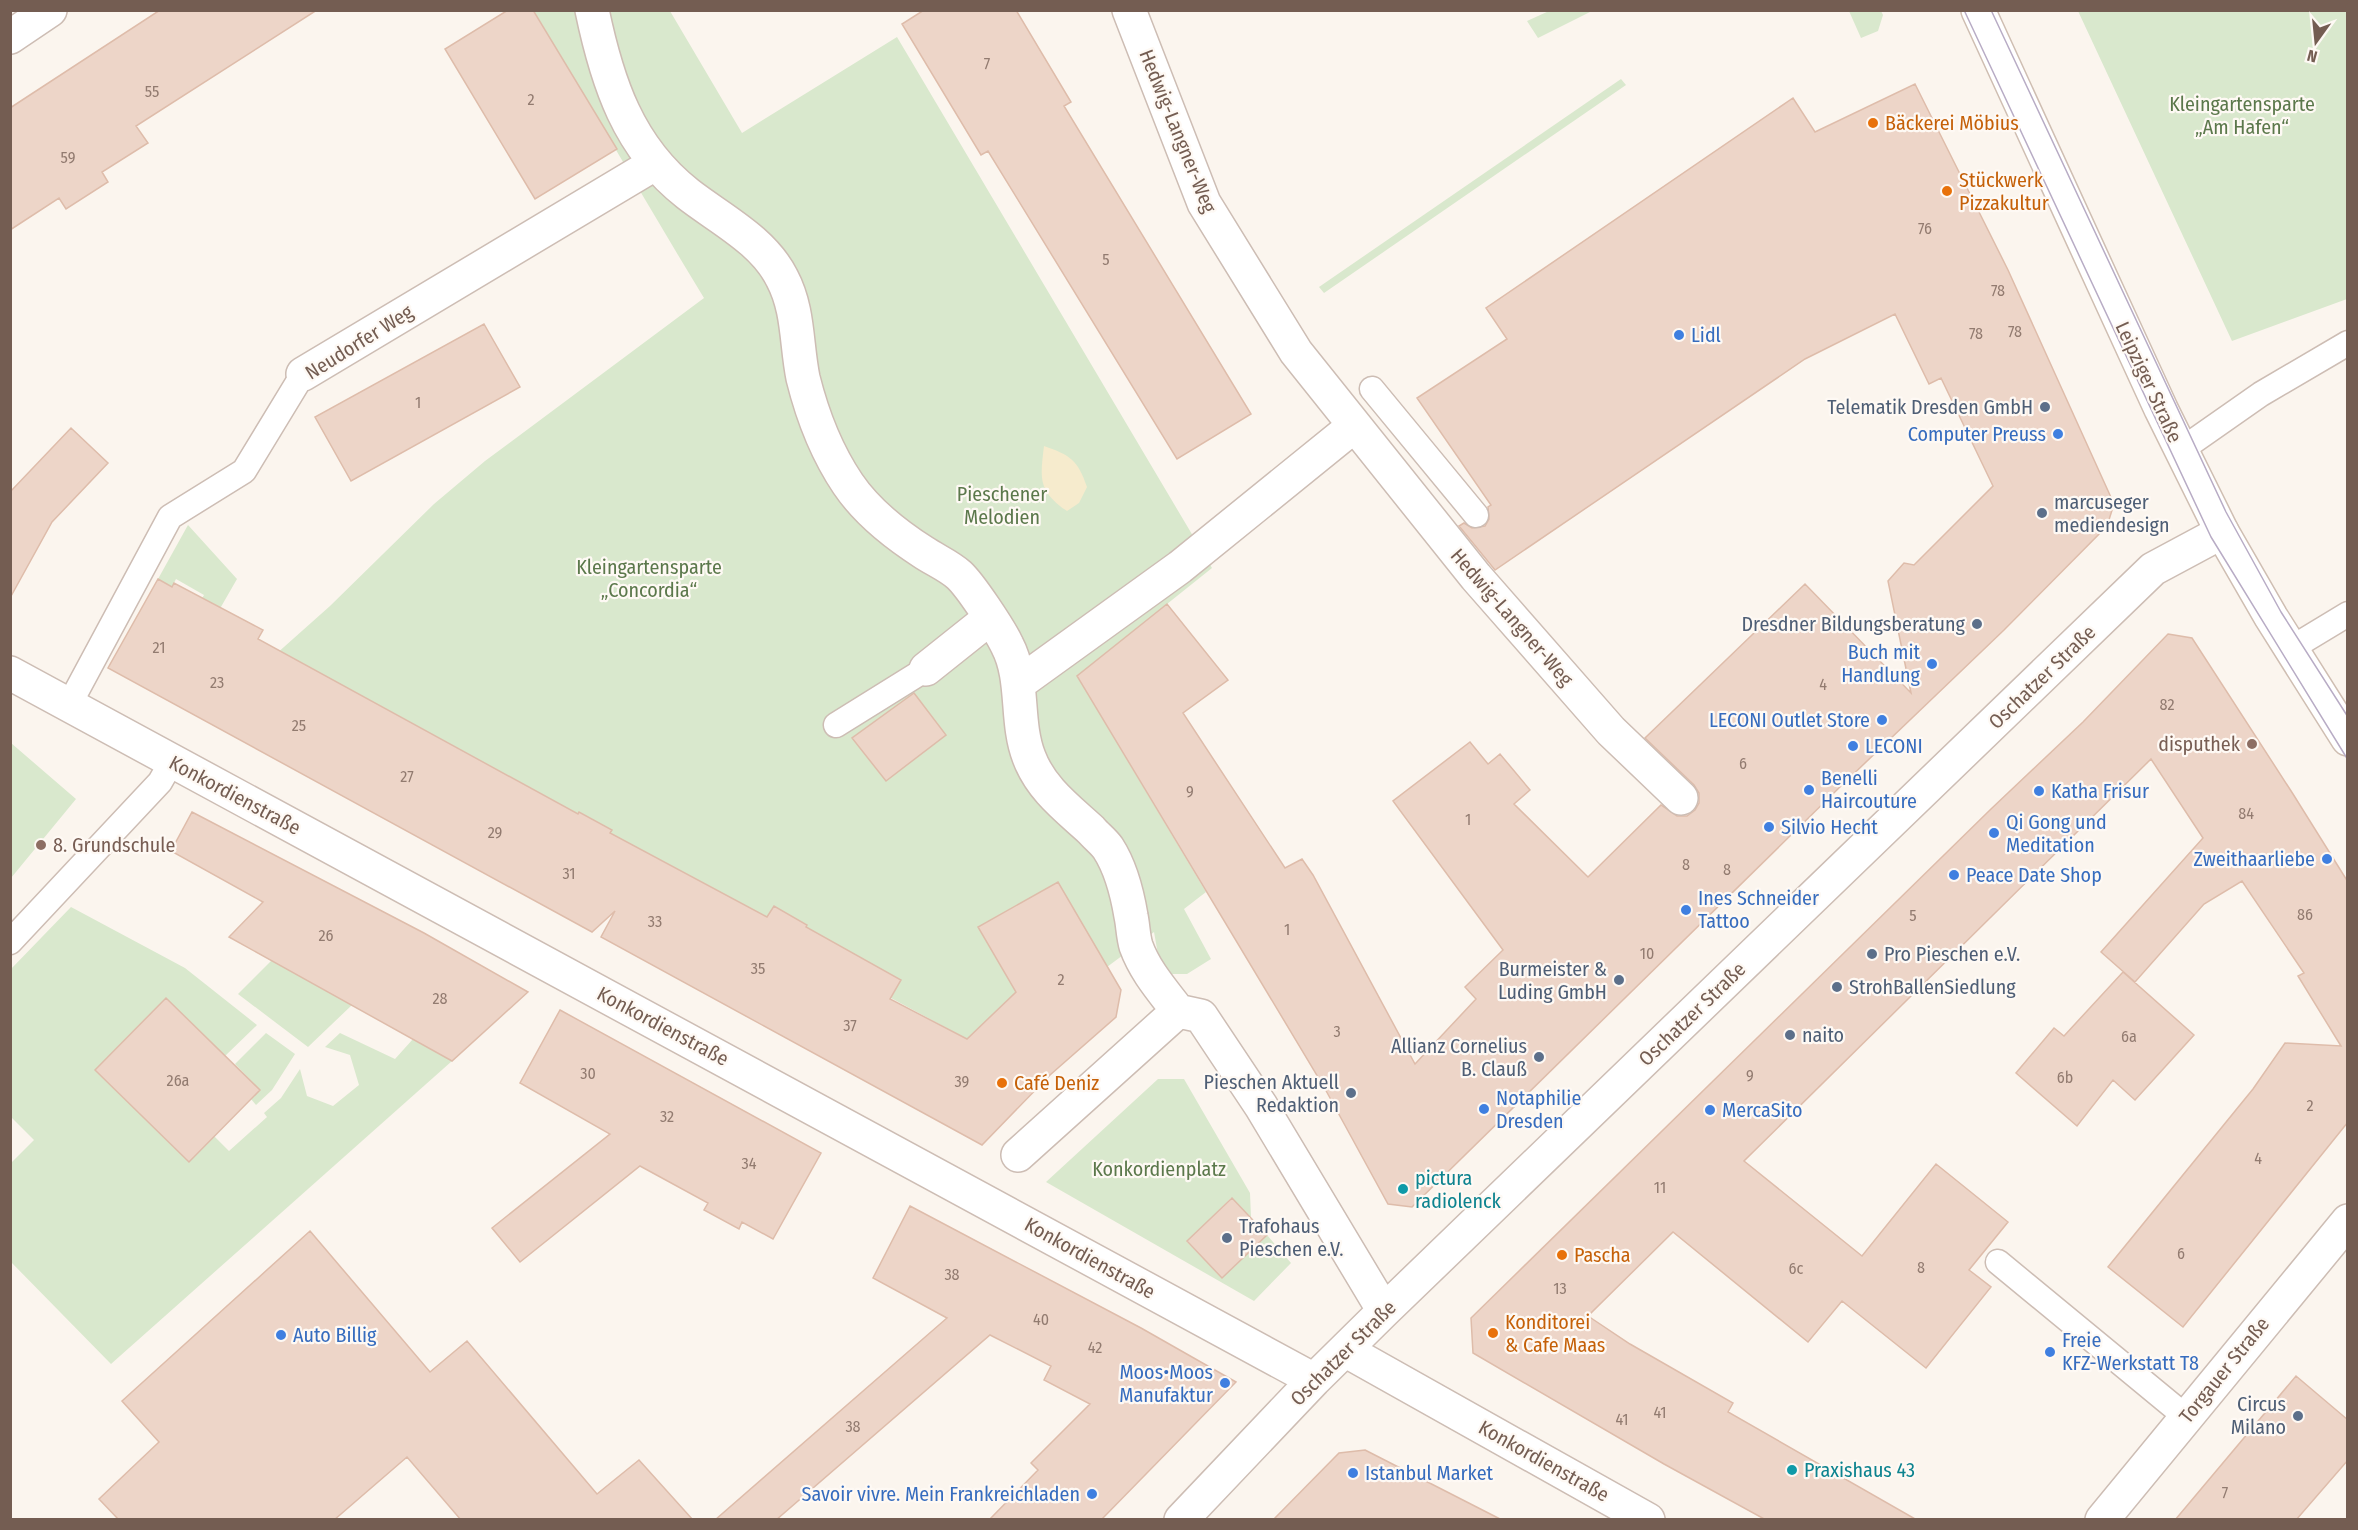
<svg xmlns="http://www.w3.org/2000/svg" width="2358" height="1530" viewBox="0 0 2358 1530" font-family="'Fira Sans Condensed',sans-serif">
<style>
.green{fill:#d9e8cd}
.sand{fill:#f6ebcd}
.building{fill:#edd5c8;stroke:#debcaa;stroke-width:1.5}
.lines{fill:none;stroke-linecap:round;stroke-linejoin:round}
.service-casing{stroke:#cdbdb4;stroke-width:27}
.minor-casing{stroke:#cdbdb4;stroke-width:36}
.secondary-casing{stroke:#cfbeb2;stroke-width:36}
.service{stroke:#fff;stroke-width:24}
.minor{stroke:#fff;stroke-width:33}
.secondary{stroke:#fff;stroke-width:33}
.tram{stroke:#b8acc5;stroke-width:1.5}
.food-dot{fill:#e8710a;stroke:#fef9f4;stroke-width:2}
.shop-dot{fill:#3f7fe0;stroke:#fef9f4;stroke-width:2}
.service-dot{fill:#5c6f8a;stroke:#fef9f4;stroke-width:2}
.education-dot{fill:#8d6e63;stroke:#fef9f4;stroke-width:2}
.culture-dot{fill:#0f9aa8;stroke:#fef9f4;stroke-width:2}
.labels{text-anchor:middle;stroke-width:4.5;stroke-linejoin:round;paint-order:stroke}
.number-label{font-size:16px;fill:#927b70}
.park-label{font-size:20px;fill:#5b784b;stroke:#fef9f4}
.food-label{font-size:20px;fill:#c56008;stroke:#fef9f4;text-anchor:start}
.street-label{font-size:20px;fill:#745d52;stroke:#fef9f4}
.shop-label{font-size:20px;fill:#366cbe;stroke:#fef9f4;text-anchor:start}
.service-label{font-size:20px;fill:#4e5e75;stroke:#fef9f4;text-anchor:end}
.education-label{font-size:20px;fill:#785e54;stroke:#fef9f4;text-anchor:end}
.culture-label{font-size:20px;fill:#0d838f;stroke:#fef9f4;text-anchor:start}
</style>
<rect width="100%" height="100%" fill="#fbf5ee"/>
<path class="green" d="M534 11H670L742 133 897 37 1212 568 1077 676 1206 892 1184 909 1211 959 1187 974H1170L1159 960 1154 932 1107 967 1058 883 979 928 1016 992 967 1039 891 998 901 980 801 936 806 924 774 907 765 921 707 885 661 860 604 844 611 830 579 812 571 827 560 804 379 705 266 663 330 606 434 504 485 461 704 298C646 203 591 106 534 11Z
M1549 11V10L1592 11 1538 38 1527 21Z
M1849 11H1881L1883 15 1878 31 1861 38Z
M2078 11H2347V299L2232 341Z
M1621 79 1626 85 1324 293 1319 287Z
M188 525 237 579 210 626 192 616 204 595 176 579 172 587 158 579Z
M11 743 76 799 11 878Z
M71 907 185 968 257 1025 225 1056 166 998 95 1070 189 1162 214 1136 229 1151 267 1117 264 1113 281 1098 300 1069 307 1096 333 1106 359 1085 350 1055 325 1047 340 1033 395 1059 413 1039 452 1061 111 1364 11 1262 10 1164 34 1140 11 1117V969Z
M272 960 352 1005 308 1047 238 994Z
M266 1033 295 1054 272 1090 256 1105 251 1099 260 1090 235 1064Z
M1158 1079H1184L1250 1193 1251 1217 1231 1198 1187 1242 1222 1278 1267 1235 1291 1263 1254 1301 1046 1182Z"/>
<path class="sand" d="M1044 446C1070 455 1078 460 1087 487L1079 503 1067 511C1038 491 1040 479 1044 446Z"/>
<path class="building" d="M160 10H317L136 126 148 143 102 172 108 182 66 209 59 198 10 230V108Z
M508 10H533L617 149 535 199 445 49Z
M924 10H1016L1071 102 1064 106 1251 414 1177 459 988 151 981 155 902 24Z
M1915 84 2008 270 2114 504 2107 526 2004 630 1842 785 1412 1207 1388 1204 1324 1087 1077 676 1167 604 1228 680 1183 713 1285 868 1302 859 1313 875 1415 1064 1476 999 1465 987 1503 950 1393 801 1470 742 1488 764 1500 754 1530 790 1514 804 1588 877 1661 805 1677 816H1687L1695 810 1699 803V793L1694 785 1645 738 1805 584 1911 693 1888 581 1904 563 1914 565 1993 486 1941 378 1929 384 1895 314 1805 359 1495 570 1459 526 1464 523 1472 528 1485 526 1489 519 1488 507 1491 505 1417 398 1507 339 1486 308 1793 98 1815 132Z
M484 324 520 387 351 481 315 417Z
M71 428 108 463 52 522 10 598V492Z
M158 579 172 587 174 583 263 630 258 639 578 814 579 812 612 830 610 833 767 917 774 906 807 925 806 927 901 980 890 999 967 1039 1016 992 978 927 1058 882 1121 990 1116 1017 1050 1075 982 1145 601 937 615 911 592 932 108 668Z
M2168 634 2192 638 2293 794 2348 882V1122L2183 1327 2108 1267 2253 1089 2285 1043 2341 1046 2298 976 2304 973 2242 881 2204 904 2135 982 2101 952 2203 838 2151 759 1744 1161 1862 1256 1936 1164 2008 1222 1969 1270 1991 1287 1926 1368 1842 1301 1808 1342 1673 1232 1588 1316 1630 1344 1733 1403 1728 1412 1917 1520H1766L1664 1464 1473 1353 1471 1318 1991 809 2083 722Z
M914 693 946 735 886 781 852 738Z
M192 812 424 933 528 992 452 1061 229 937 263 902 171 851Z
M2123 972 2194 1035 2135 1100 2113 1080 2077 1126 2016 1073 2054 1028 2064 1036Z
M166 998 260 1090 189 1162 95 1070Z
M560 1010 821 1153 773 1239 742 1222 739 1229 704 1210 708 1203 640 1166 520 1262 492 1228 610 1134 520 1083Z
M1232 1198 1267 1235 1222 1278 1187 1241Z
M910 1206 1141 1328 1236 1382 1101 1520H989L1038 1470 1031 1463 1090 1404 1044 1380 1051 1366 990 1335 776 1520H715L947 1318 873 1278Z
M310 1231 430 1372 467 1341 597 1494 639 1460 693 1520H461L407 1457 334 1520H119L99 1499 159 1442 122 1401Z
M2296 1376 2348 1420V1460L2296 1520H2175Z
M1365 1450 1502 1520H1273L1339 1453Z"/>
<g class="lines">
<defs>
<path id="service" d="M1372 389 1476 515
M2181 450 2261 394 2348 343
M2290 649 2348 614
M69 705 170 517 244 471 303 374
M836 725 926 669
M10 942 160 782 172 761
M1998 1262 2186 1417"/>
<path id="minor" d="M592 10C607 82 628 147 688 194 720 219 763 240 782 278 799 310 796 344 803 378 812 414 827 453 848 484 867 512 895 534 923 552 935 560 949 566 959 575 970 585 1000 630 1007 645 1025 679 1015 721 1029 757 1041 789 1067 808 1091 830 1096 836 1103 841 1108 848 1121 868 1127 892 1131 916 1133 925 1133 936 1136 946 1145 971 1162 990 1178 1011
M1129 10 1204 203 1296 352 1476 577 1611 731 1681 798
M10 37 50 10
M303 374 656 163
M926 669 990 618
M10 673 1314 1380
M1018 684 1180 567 1354 426
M1018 1155 1178 1011 1201 1016 1261 1106 1384 1311
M1345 1350 1648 1520
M1181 1520 1314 1380 1384 1311 2153 569 2222 532
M2102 1520 2348 1221"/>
<path id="secondary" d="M1978 10 2161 409 2222 532 2271 617 2348 739"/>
</defs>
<use href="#service" class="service-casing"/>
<use href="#minor" class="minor-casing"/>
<use href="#secondary" class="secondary-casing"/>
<use href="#service" class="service"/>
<use href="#minor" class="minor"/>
<use href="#secondary" class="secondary"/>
<path class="tram" d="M1964 10 2211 537 2348 760
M1991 10 2226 512 2281 612 2348 717"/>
</g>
<g class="food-dot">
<circle cx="1873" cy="123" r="6"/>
<circle cx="1947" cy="191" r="6"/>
<circle cx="1002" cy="1083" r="6"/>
<circle cx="1562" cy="1255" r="6"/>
<circle cx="1493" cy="1333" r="6"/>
</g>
<g class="shop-dot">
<circle cx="1679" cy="335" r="6"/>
<circle cx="2058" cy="434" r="6"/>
<circle cx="1932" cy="664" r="6"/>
<circle cx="1882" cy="720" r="6"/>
<circle cx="1853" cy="746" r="6"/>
<circle cx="1809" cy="790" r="6"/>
<circle cx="2039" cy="791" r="6"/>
<circle cx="1769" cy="827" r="6"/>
<circle cx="1994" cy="833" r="6"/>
<circle cx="2327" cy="859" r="6"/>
<circle cx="1954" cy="875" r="6"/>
<circle cx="1686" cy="910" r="6"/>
<circle cx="1484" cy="1109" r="6"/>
<circle cx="1710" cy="1110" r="6"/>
<circle cx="281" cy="1335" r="6"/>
<circle cx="2050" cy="1352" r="6"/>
<circle cx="1225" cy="1383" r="6"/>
<circle cx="1353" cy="1473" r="6"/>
<circle cx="1092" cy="1494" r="6"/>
</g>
<g class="service-dot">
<circle cx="2045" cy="407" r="6"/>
<circle cx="2042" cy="513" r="6"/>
<circle cx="1977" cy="624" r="6"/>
<circle cx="1872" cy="954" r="6"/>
<circle cx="1619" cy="980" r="6"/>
<circle cx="1837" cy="987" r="6"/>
<circle cx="1790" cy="1035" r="6"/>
<circle cx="1539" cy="1057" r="6"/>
<circle cx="1351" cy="1093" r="6"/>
<circle cx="1227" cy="1238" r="6"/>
<circle cx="2298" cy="1416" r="6"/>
</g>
<g class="education-dot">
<circle cx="2252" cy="744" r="6"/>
<circle cx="41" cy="845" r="6"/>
</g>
<g class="culture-dot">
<circle cx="1403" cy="1189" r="6"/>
<circle cx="1792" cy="1470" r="6"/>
</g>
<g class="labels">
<g class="number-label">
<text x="987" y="69">7</text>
<text x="152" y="97">55</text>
<text x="531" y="105">2</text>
<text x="68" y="163">59</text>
<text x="1925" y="234">76</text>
<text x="1106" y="265">5</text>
<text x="1998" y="296">78</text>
<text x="2015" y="337">78</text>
<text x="1976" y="339">78</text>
<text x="418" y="408">1</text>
<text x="159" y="653">21</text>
<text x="217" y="688">23</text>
<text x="1823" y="690">4</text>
<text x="2167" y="710">82</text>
<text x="299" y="731">25</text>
<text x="1743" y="769">6</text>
<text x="407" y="782">27</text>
<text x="1190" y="797">9</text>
<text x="2246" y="819">84</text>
<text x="1468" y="825">1</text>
<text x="495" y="838">29</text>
<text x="1686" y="870">8</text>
<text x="1727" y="875">8</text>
<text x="569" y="879">31</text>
<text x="2305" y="920">86</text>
<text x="1913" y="921">5</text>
<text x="655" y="927">33</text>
<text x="1287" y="935">1</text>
<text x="326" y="941">26</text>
<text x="1647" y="959">10</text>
<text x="758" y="974">35</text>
<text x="1061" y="985">2</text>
<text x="440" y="1004">28</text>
<text x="850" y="1031">37</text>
<text x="1337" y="1037">3</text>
<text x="2129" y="1042">6a</text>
<text x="588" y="1079">30</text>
<text x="1750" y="1081">9</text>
<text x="2065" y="1083">6b</text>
<text x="178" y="1086">26a</text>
<text x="962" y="1087">39</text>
<text x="2310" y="1111">2</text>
<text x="667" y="1122">32</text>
<text x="2258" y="1164">4</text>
<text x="749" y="1169">34</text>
<text x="1660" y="1193">11</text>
<text x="2181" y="1259">6</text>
<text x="1921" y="1273">8</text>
<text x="1796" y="1274">6c</text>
<text x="952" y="1280">38</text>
<text x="1560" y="1294">13</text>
<text x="1041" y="1325">40</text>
<text x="1095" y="1353">42</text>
<text x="1660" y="1418">41</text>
<text x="1622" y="1425">41</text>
<text x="853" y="1432">38</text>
<text x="2225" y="1498">7</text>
</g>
<g class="park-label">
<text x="2242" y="111">Kleingartensparte<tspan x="2242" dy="23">„Am Hafen“</tspan></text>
<text x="1002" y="501">Pieschener<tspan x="1002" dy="23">Melodien</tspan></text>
<text x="649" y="574">Kleingartensparte<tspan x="649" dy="23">„Concordia“</tspan></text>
<text x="1159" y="1176">Konkordienplatz</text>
</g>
<g class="food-label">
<text x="1885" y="130">Bäckerei Möbius</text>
<text x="1959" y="187">Stückwerk<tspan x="1959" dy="23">Pizzakultur</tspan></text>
<text x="1014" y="1090">Café Deniz</text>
<text x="1574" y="1262">Pascha</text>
<text x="1505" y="1329">Konditorei<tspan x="1505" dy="23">&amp; Cafe Maas</tspan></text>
</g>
<g class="street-label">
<text transform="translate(1178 131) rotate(68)" y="7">Hedwig-Langner-Weg</text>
<text transform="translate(359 342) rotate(-32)" y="7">Neudorfer Weg</text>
<text transform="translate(2149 382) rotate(65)" y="7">Leipziger Straße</text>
<text transform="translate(1512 617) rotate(49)" y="7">Hedwig-Langner-Weg</text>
<text transform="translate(2042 677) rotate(-44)" y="7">Oschatzer Straße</text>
<text transform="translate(235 795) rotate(28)" y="7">Konkordienstraße</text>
<text transform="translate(1692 1014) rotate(-44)" y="7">Oschatzer Straße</text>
<text transform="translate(663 1026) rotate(28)" y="7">Konkordienstraße</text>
<text transform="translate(1090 1258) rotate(29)" y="7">Konkordienstraße</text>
<text transform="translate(1343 1353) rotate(-45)" y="7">Oschatzer Straße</text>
<text transform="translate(2224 1370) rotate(-51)" y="7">Torgauer Straße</text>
<text transform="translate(1544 1461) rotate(29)" y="7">Konkordienstraße</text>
</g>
<g class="shop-label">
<text x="1691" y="342">Lidl</text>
<text x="2046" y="441" text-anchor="end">Computer Preuss</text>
<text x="1920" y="659" text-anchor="end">Buch mit<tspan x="1920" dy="23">Handlung</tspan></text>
<text x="1870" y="727" text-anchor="end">LECONI Outlet Store</text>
<text x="1865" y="753">LECONI</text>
<text x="1821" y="785">Benelli<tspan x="1821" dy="23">Haircouture</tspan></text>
<text x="2051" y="798">Katha Frisur</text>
<text x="2006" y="829">Qi Gong und<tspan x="2006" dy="23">Meditation</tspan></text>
<text x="1781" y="834">Silvio Hecht</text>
<text x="2315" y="866" text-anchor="end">Zweithaarliebe</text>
<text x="1966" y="882">Peace Date Shop</text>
<text x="1698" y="905">Ines Schneider<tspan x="1698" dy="23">Tattoo</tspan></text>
<text x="1496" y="1105">Notaphilie<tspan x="1496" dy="23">Dresden</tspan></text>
<text x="1722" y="1117">MercaSito</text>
<text x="293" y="1342">Auto Billig</text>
<text x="2062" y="1347">Freie<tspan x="2062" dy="23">KFZ-Werkstatt T8</tspan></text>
<text x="1213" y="1379" text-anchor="end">Moos•Moos<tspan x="1213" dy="23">Manufaktur</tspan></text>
<text x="1365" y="1480">Istanbul Market</text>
<text x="1080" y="1501" text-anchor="end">Savoir vivre. Mein Frankreichladen</text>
</g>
<g class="service-label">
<text x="2033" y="414">Telematik Dresden GmbH</text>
<text x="2054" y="509" text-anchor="start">marcuseger<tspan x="2054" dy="23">mediendesign</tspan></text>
<text x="1965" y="631">Dresdner Bildungsberatung</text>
<text x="1884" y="961" text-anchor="start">Pro Pieschen e.V.</text>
<text x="1607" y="976">Burmeister &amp;<tspan x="1607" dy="23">Luding GmbH</tspan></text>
<text x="1849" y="994" text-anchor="start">StrohBallenSiedlung</text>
<text x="1802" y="1042" text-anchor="start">naito</text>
<text x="1527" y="1053">Allianz Cornelius<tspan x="1527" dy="23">B. Clauß</tspan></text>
<text x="1339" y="1089">Pieschen Aktuell<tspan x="1339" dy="23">Redaktion</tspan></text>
<text x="1239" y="1233" text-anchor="start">Trafohaus<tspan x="1239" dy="23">Pieschen e.V.</tspan></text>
<text x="2286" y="1411">Circus<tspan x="2286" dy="23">Milano</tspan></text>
</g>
<g class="education-label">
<text x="2240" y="751">disputhek</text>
<text x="53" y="852" text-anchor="start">8. Grundschule</text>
</g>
<g class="culture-label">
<text x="1415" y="1185">pictura<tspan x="1415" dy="23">radiolenck</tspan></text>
<text x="1804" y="1477">Praxishaus 43</text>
</g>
</g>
<rect width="2358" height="1530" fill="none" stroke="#745d52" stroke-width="24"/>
<g transform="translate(2316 42) rotate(195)" stroke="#fef9f4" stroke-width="4.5" paint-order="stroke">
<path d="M0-4.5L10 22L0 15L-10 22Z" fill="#745d52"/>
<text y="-9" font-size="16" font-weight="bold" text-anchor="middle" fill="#745d52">N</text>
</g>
</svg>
